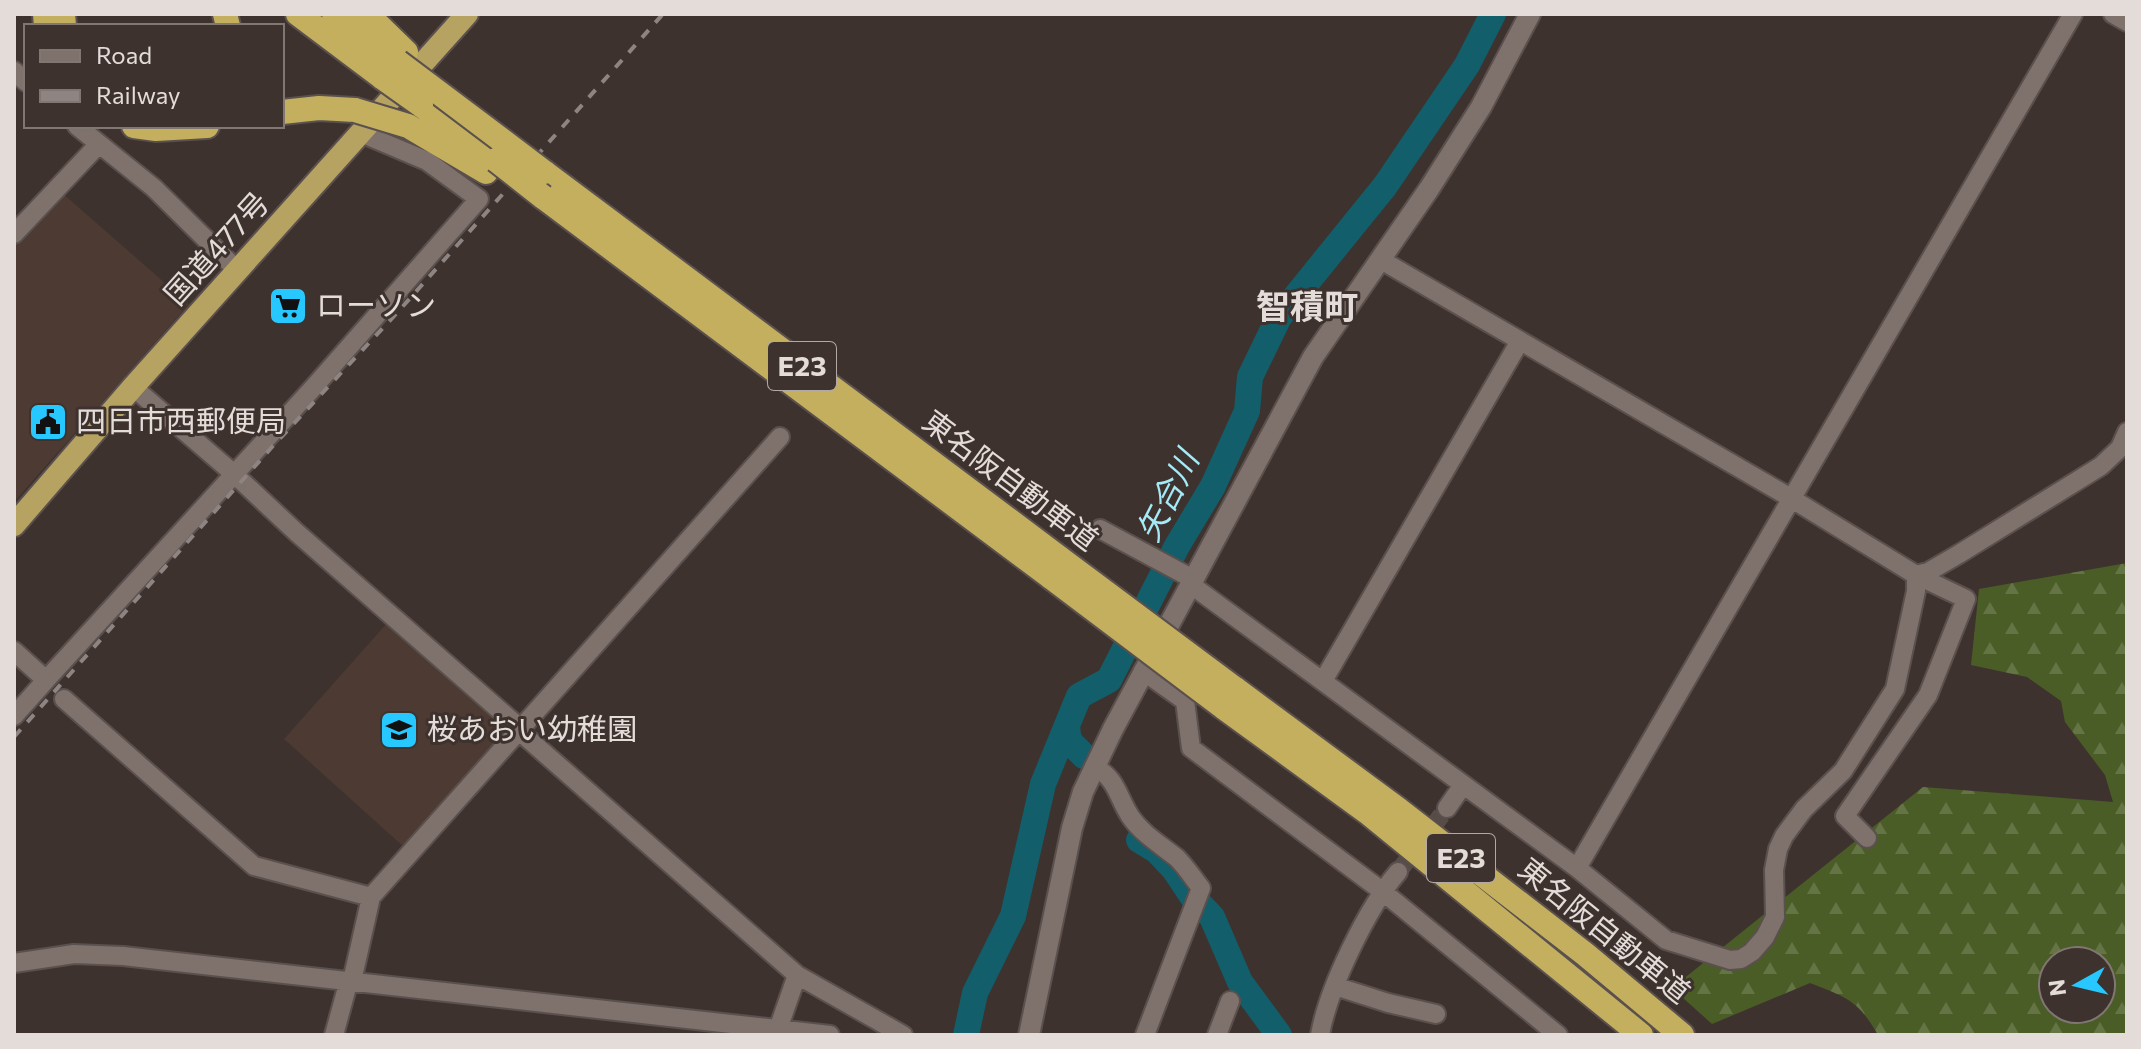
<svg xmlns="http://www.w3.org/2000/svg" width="2141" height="1049" viewBox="0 0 2141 1049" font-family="Commissioner,'Noto Sans JP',sans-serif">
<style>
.built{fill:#4c3a33}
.forest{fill:url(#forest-firs);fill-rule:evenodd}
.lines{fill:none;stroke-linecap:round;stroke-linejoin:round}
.river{stroke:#125e6a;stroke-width:26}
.minor-tunnel{stroke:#574c48;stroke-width:18;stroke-dasharray:18 9;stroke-linecap:butt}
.minor-casing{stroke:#5a504d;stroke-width:22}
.tertiary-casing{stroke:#5a504d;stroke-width:24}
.trunk-casing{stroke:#5a504d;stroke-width:26}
.motorway-casing{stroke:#5a504d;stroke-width:28}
.minor{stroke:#7f716c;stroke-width:18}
.tertiary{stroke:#7f716c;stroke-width:20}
.trunk{stroke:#b6a261;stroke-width:22}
.motorway{stroke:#c3af5e;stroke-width:24}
.rail{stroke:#8e8481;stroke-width:4;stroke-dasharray:10 10;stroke-linecap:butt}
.motorway-bridge-casing{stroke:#5a504d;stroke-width:28;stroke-linecap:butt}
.motorway-bridge{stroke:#c3af5e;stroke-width:24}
.labels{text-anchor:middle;stroke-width:6;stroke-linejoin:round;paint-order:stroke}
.shield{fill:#3e322e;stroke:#b2a9a6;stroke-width:2}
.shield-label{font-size:28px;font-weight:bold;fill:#e4dcd9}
.street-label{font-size:30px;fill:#e4dcd9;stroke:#3e322e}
.poi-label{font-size:30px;fill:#e4dcd9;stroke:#3e322e;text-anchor:start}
.water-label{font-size:32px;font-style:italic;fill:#a4eaf7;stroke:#3e322e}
.quarter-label{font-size:34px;font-weight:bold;fill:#e4dcd9;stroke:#3e322e}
</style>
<defs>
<pattern id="forest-firs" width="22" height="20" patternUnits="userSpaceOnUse" patternTransform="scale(2)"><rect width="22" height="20" fill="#4a5d26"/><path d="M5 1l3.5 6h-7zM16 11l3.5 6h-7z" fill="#647445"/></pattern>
</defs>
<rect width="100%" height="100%" fill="#3e322e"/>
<path class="built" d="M61 192 189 304 14 502V244Z
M388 622 504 722 505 737 405 848 284 739Z"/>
<path class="forest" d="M2127 563V1035H1878C1858 1000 1846 997 1810 983L1712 1024 1672 988 1923 787 2113 802 2105 775 2065 722 2061 701 2027 677 1971 665 1979 589ZM2053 961H2101V1009H2053Z"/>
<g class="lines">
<path class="river" d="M1067 727 1069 741 1084 756
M1139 840 1157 851 1174 869 1192 896 1212 917 1240 982 1279 1035
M966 1035 975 993 1013 916 1043 784 1079 696 1109 680 1177 546 1213 486 1247 411 1250 377 1279 317 1385 186 1467 65 1493 14"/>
<path class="minor-tunnel" d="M1398 872 1447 808"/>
<defs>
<path id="minor" d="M2113 14 2127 22
M14 71 26 82
M77 126 154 188 238 271
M14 234 99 144
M1381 260 1784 494 1916 575 1966 599 1928 695 1845 816 1867 838
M133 387 233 473 296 532 520 728
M1100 529 1193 579
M1916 575 1928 572 1959 554 2101 466 2120 448 2127 432
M1190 584 1577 868 2073 14
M14 651 46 680 14 716
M1143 671 1185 701 1191 748 1382 891 1558 1035
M46 680 313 388 479 199 427 161 361 133
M1323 681 1520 341
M64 699 254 866 371 897
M518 730 797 975 903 1035
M1094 767C1117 778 1117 796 1130 816 1142 834 1161 845 1177 858 1186 867 1193 878 1201 888L1145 1035
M1447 808 1463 785
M1577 868 1666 940 1730 960 1741 959 1752 952 1765 937 1775 917 1774 870 1778 849 1784 836 1804 809 1843 771 1895 689 1916 591V575
M14 963 74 954 123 956 830 1035
M352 981 371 897 780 437
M1335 986 1388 1003 1436 1014
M334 1035 349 980
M776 1035 797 975
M1217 1035 1230 1001
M1320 1035C1328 989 1367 908 1398 872"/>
<path id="tertiary" d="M1029 1035 1072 828 1083 792 1113 729 1313 357 1429 189 1481 107 1530 14"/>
<path id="trunk" d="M14 525 133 387 467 14"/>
<path id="motorway" d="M45 14 46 26
M63 14 64 26
M225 14 228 26
M298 14 383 78
M334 14 398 62
M367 14 406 52
M421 105 496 160
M282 112 319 108 355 110
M134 126 156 129 207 126
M408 126 486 172
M544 172 1061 559
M543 197 1052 578
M1234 688 1399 810 1585 954 1682 1035
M1223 707 1367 812 1641 1035"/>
</defs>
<use href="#minor" class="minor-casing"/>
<use href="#tertiary" class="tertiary-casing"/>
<use href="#trunk" class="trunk-casing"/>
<use href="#motorway" class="motorway-casing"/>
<use href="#minor" class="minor"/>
<use href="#tertiary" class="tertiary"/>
<use href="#trunk" class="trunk"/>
<use href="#motorway" class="motorway"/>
<path class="rail" d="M14 737 272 447 396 314 663 14"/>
<defs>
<path id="motorway-bridge" d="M398 62 544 172
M383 78 421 105
M355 110 408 126
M496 160 543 197
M1061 559 1234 688
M1052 578 1223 707"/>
</defs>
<use href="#motorway-bridge" class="motorway-bridge-casing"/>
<use href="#motorway-bridge" class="motorway-bridge"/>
</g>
<defs>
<symbol id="supermarket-square" viewBox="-11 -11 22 22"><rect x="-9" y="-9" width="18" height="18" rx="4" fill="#27c8ff" stroke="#3e322e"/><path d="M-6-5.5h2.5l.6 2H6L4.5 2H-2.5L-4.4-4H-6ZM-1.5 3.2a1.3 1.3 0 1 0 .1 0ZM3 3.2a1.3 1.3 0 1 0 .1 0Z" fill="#111"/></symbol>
<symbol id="civic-square" viewBox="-11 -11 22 22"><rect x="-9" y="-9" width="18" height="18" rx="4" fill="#27c8ff" stroke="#3e322e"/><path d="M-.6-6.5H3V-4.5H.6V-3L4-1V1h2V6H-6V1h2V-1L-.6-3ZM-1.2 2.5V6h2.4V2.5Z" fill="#111"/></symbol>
<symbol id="school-square" viewBox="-11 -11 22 22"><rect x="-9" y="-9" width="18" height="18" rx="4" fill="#27c8ff" stroke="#3e322e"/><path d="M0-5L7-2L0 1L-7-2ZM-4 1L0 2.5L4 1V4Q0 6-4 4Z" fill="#111"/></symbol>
</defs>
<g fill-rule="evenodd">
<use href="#supermarket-square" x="266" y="284" width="44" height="44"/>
<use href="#civic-square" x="26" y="400" width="44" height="44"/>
<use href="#school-square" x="377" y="708" width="44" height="44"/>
</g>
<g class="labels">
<g class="shield">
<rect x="768" y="342" width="68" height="48" rx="6"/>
<rect x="1427" y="834" width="68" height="48" rx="6"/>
</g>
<g class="shield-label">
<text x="802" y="376">E23</text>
<text x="1461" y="868">E23</text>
</g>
<g class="street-label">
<text transform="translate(217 249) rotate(-48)" y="10">国道477号</text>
<text transform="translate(1010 481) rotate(37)" y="10">東名阪自動車道</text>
<text transform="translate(1604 931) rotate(39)" y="10">東名阪自動車道</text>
</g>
<g class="poi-label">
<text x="316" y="316">ローソン</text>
<text x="76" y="432">四日市西郵便局</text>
<text x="427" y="740">桜あおい幼稚園</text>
</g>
<g class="water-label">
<text transform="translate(1168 496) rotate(-63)" y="11">矢合川</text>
</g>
<g class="quarter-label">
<text x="1307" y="319">智積町</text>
</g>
</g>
<rect width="2141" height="1049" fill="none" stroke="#e4dcd9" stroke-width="32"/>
<rect x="24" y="24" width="260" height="104" fill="#3e322e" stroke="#807672" stroke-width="2"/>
<rect x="40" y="50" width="40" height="12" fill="#7f716c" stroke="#807672" stroke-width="2"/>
<text x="96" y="64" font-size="24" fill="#e4dcd9">Road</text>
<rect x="40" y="90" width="40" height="12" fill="#8e8481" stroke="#807672" stroke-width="2"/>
<text x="96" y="104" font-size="24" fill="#e4dcd9">Railway</text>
<g transform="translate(2077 985) rotate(262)"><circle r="38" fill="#3e322e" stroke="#807672" stroke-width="2"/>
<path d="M0-6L14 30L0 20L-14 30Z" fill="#27c8ff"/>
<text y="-12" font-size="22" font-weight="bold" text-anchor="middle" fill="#e4dcd9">N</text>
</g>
</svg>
